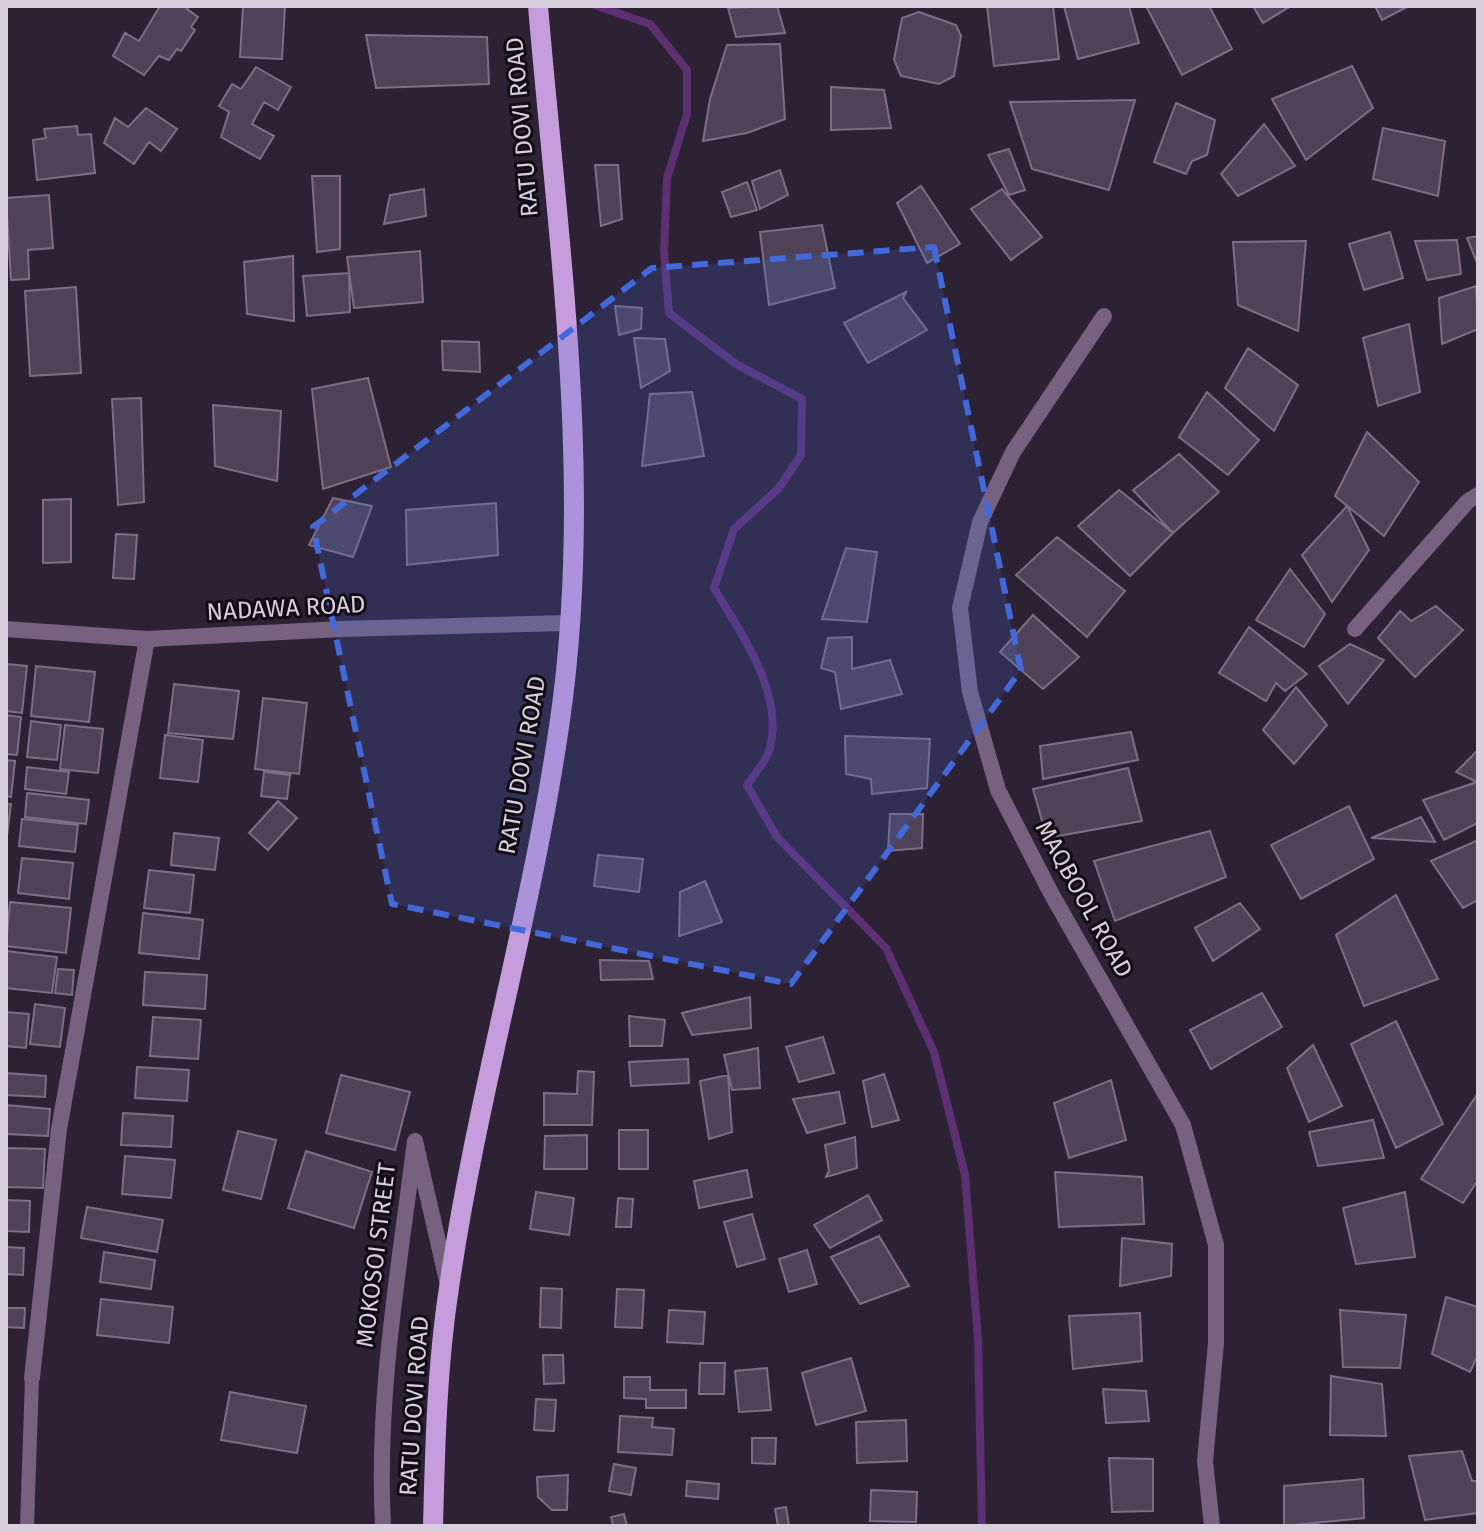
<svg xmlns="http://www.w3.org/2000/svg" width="1484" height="1532" viewBox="0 0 1484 1532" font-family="'Fira Sans',sans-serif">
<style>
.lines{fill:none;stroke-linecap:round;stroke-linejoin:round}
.stream{stroke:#5d3072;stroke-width:8}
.building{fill:#4f4257;stroke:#7d6e85;stroke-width:2}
.service{stroke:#766280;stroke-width:14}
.minor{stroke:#766280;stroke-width:16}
.primary{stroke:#c69ddc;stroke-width:20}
.marked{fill:#4268d9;fill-opacity:0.2;stroke:#4268d9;stroke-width:6;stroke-dasharray:16 10;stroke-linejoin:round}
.labels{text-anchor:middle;stroke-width:6;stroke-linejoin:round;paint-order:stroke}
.street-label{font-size:24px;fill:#d7cfdc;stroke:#120d15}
</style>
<rect width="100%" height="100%" fill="#2d2134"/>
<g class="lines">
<path class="stream" d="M597 6 650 24 687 70V114L667 178 664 251 669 313 736 364 802 399 801 455 779 488 734 529 714 588C741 634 784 692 770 748 767 760 755 774 747 785L777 837 886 948 934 1052 965 1175 978 1339 982 1526"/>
</g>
<path class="building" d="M160 6H190L187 9 198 17 191 27 195 30 181 51 177 49 169 60 159 56 144 75 113 56 125 33 139 41Z
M243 6H285L282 59 240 57Z
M777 6 785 33 736 37 728 8Z
M987 6H1053L1059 59 994 66Z
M1064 6H1129L1139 43 1078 59Z
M1146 6H1209L1232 49 1182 75Z
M1253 6H1291L1263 23Z
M1375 6H1409L1382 20Z
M919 12 956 25 961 36 954 76 939 84 901 76 894 60 902 18Z
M366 35 487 37 489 84 376 88Z
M780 44 785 119 747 133 703 141 710 99 727 45Z
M1352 66 1373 108 1306 160 1272 99Z
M256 67 291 87 278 110 264 102 252 124 274 136 260 159 221 137 229 112 219 106 232 84 241 89Z
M831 87 884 90 891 128 831 130Z
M1135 100 1109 190 1032 169 1010 102Z
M1176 103 1215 120 1207 155 1192 161 1186 174 1154 162Z
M146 108 177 129 161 151 149 142 134 164 104 143 115 118 128 127Z
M1264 124 1295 166 1238 196 1221 174Z
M77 126 78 135 91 134 95 173 37 180 33 140 46 138 44 129Z
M1383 128 1445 141 1438 196 1373 179Z
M1009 149 1025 190 1009 195 988 155Z
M595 165H618L622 219 601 226Z
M780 170 788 195 760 209 752 181Z
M312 176H340V249L317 252Z
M747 182 757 210 731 217 722 192Z
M921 186 960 244 927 263 897 203Z
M424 189 426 216 384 224 390 195Z
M1002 189 1042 237 1011 260 971 209Z
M49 195 53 248 28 250 29 279 11 280 6 198Z
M822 225 835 288 769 305 760 232Z
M1390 232 1403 278 1364 290 1349 244Z
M1478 236V265L1467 238Z
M1457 240 1461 274 1427 280 1415 241Z
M1306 241 1298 331 1238 305 1233 242Z
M420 251 423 302 354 308 347 257Z
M293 256 294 321 247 314 244 262Z
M349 273 350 312 307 316 303 276Z
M1476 286 1478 329 1442 344 1439 298Z
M76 287 81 373 30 376 25 291Z
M906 292 903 298 927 330 868 363 844 323Z
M615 306 642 308 641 329 619 335Z
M1409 324 1420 392 1378 406 1363 338Z
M634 338 665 339 670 371 641 388Z
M442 341 479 342 480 372 443 370Z
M1248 348 1298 385 1274 431 1225 388Z
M368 378 391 467 323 489 312 389Z
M692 392 704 456 642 466 650 394Z
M1207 392 1259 440 1228 475 1179 437Z
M141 398 144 502 118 505 112 399Z
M213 405 281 411 277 481 215 466Z
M1367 432 1419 482 1384 536 1335 496Z
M1179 454 1219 492 1173 533 1133 490Z
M1119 490 1173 533 1130 576 1078 526Z
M333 498 372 506 353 557 309 545Z
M71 499V562L43 563V500Z
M496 503 498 555 407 565 406 510Z
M1347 506 1369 550 1332 602 1302 555Z
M116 534 137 535 134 579 113 578Z
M1057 537 1125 591 1087 637 1016 575Z
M846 548 877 552 867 622 822 619Z
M1290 569 1325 614 1304 647 1256 620Z
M1436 606 1463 630 1415 677 1378 638 1400 611 1411 621Z
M1033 615 1079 657 1043 689 1000 652Z
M1249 627 1307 674 1285 691 1276 683 1266 701 1219 673Z
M852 637V669L890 660 902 694 841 709 835 672 821 668 828 638Z
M1350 644 1384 660 1348 704 1319 666Z
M6 664 27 666 22 713 6 711Z
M36 666 95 672 89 722 31 716Z
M174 684 239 691 233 739 168 733Z
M1296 687 1327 725 1294 764 1263 730Z
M263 698 307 703 299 774 255 769Z
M6 715 21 717 17 755 6 754Z
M31 721 61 725 57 760 27 757Z
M65 725 103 729 98 773 60 769Z
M1131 732 1138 760 1043 779 1040 746Z
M165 735 203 740 198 782 160 778Z
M845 736 930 739 927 788 872 794 871 779 846 774Z
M1478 750V781L1477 782 1456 772Z
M6 760 15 761 11 797 6 796Z
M27 767 69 772 66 794 25 789Z
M1128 768 1142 821 1047 838 1033 789Z
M264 772 290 775 287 799 261 796Z
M1477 782 1478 823 1444 840 1423 800Z
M27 793 89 800 86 824 25 817Z
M278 801 297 818 268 850 249 833Z
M6 804H11L6 844Z
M1349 806 1374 859 1301 899 1271 845Z
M890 814H923L922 848 888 851Z
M1421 817 1435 842 1371 838Z
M22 819 78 825 75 852 19 846Z
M1210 831 1226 877 1115 921 1094 861Z
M174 833 219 838 215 870 171 865Z
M1478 840V900L1463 908 1431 861Z
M598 855 643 859 639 892 594 886Z
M22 858 73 863 69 899 18 893Z
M149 870 194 875 190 913 144 908Z
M705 881 722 922 679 936 680 892Z
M1396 895 1438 979 1364 1006 1336 935Z
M10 902 71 908 66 953 6 946Z
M1240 903 1260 929 1213 961 1195 928Z
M143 913 203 920 199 959 139 953Z
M6 951 57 957 52 993 6 988Z
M600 960 649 961 653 979 601 980Z
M58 969 74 970 72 995 55 993Z
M145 972 207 975 205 1009 143 1005Z
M1262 993 1282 1027 1211 1069 1190 1030Z
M750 997 751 1028 692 1035 682 1013Z
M35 1004 65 1008 60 1047 30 1044Z
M6 1012 29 1014 26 1048 6 1046Z
M629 1016 665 1020 662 1046H630Z
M153 1017 201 1020 198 1059 150 1056Z
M1396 1021 1443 1124 1396 1148 1351 1044Z
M823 1037 834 1073 799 1082 786 1047Z
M1313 1045 1342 1106 1309 1122 1287 1068Z
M758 1048 760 1088 732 1090 724 1055Z
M688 1059 689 1083 631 1086 629 1062Z
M137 1067 189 1070 187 1101 135 1098Z
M578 1071 594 1072 592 1125H544V1093L577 1094Z
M6 1073 46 1076 45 1097 6 1095Z
M884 1074 899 1120 872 1127 863 1081Z
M341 1075 410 1092 395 1150 326 1133Z
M728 1075 732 1132 709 1139 700 1081Z
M1111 1080 1126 1140 1069 1158 1054 1103Z
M839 1092 845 1123 807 1133 793 1099Z
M1478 1093V1180L1463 1203 1421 1179Z
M6 1105 50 1109 48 1136 6 1134Z
M123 1113 173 1116 171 1147 121 1145Z
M1373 1120 1384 1158 1318 1166 1309 1132Z
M619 1130H648V1169H619Z
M238 1131 276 1140 261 1199 223 1190Z
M587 1135V1169H544L545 1136Z
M855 1137 857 1168 826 1177 829 1171 825 1145Z
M6 1148 45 1149 43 1188 6 1187Z
M306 1151 372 1172 354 1228 288 1208Z
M125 1156 175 1160 171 1198 122 1194Z
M747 1170 752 1197 699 1208 694 1181Z
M1055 1172 1142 1177 1144 1224 1059 1227Z
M536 1192 574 1198 569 1235 530 1229Z
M1405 1192 1415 1257 1356 1264 1343 1208Z
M868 1195 882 1220 830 1248 814 1225Z
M618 1198 633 1199 631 1227H616Z
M6 1200 30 1201 29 1232 6 1231Z
M87 1207 163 1220 157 1252 81 1238Z
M752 1214 765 1259 737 1267 724 1222Z
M879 1236 909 1286 860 1304 831 1257Z
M1122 1238 1172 1244 1171 1276 1120 1286Z
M6 1247 24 1248 23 1275 6 1274Z
M807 1250 817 1284 789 1292 779 1259Z
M104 1252 155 1260 151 1289 100 1282Z
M541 1288 562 1289 561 1328 540 1327Z
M617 1289 644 1290 642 1328 615 1327Z
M1446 1297 1478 1307V1355L1470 1372 1432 1354Z
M101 1299 173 1307 169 1343 97 1335Z
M6 1308H25L24 1328 6 1327Z
M669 1310 705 1312 703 1344 667 1342Z
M1340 1310 1406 1315 1400 1368 1343 1367Z
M1140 1313 1142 1361 1073 1369 1069 1316Z
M543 1355H563L564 1383 544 1384Z
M851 1358 866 1411 816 1425 802 1373Z
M700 1363H725L724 1394H699Z
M767 1368 771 1410 739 1412 735 1371Z
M1331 1376 1382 1384 1386 1436 1330 1435Z
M624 1377H650V1390H686V1408H646V1399L624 1398Z
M1103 1389 1146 1391 1149 1421 1106 1423Z
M230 1392 306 1406 297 1453 221 1440Z
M536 1399 556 1400 554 1431 534 1430Z
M620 1416 653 1418 652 1427 674 1429 672 1455 618 1452Z
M906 1420 907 1461 857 1463 856 1422Z
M752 1438H776L775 1464 752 1463Z
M1462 1451 1472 1481H1478V1513L1425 1520 1409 1456Z
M1109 1458 1153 1459V1511L1112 1512Z
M614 1464 636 1468 631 1495 609 1491Z
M568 1475 567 1510H552L538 1497 537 1477Z
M1363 1479 1364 1518 1284 1526V1486Z
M687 1481 719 1484 718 1499 686 1496Z
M871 1490 917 1492 916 1522 870 1521Z
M786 1507 789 1526H778L775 1509Z
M624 1514 627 1526H613L611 1517Z"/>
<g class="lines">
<path class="service" d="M27 1526 32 1378"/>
<path class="minor" d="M1104 316 1013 452 980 522 960 608 970 692 998 790 1052 895 1183 1125 1216 1245V1343L1205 1461 1212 1526
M6 629 147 639 341 629 569 623
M1355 629 1468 501 1478 495
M32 1378 59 1129 147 639
M383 1526C376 1397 399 1269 415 1141L448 1285"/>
<path class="primary" d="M433 1526C435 1447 437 1366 449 1288 476 1098 533 910 560 720 594 484 558 243 538 6"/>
</g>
<path class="marked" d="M934 247 1021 670 791 984 392 904 313 527 652 268Z"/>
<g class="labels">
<g class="street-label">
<text transform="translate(522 127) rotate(-95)" y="8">RATU DOVI ROAD</text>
<text transform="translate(286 608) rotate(-3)" y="8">NADAWA ROAD</text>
<text transform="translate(522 765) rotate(-80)" y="8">RATU DOVI ROAD</text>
<text transform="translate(1084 899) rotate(61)" y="8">MAQBOOL ROAD</text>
<text transform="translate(376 1255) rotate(-83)" y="8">MOKOSOI STREET</text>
<text transform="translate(414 1406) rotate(-86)" y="8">RATU DOVI ROAD</text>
</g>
</g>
<rect width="1484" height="1532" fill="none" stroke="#d7cfdc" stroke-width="16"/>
</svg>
